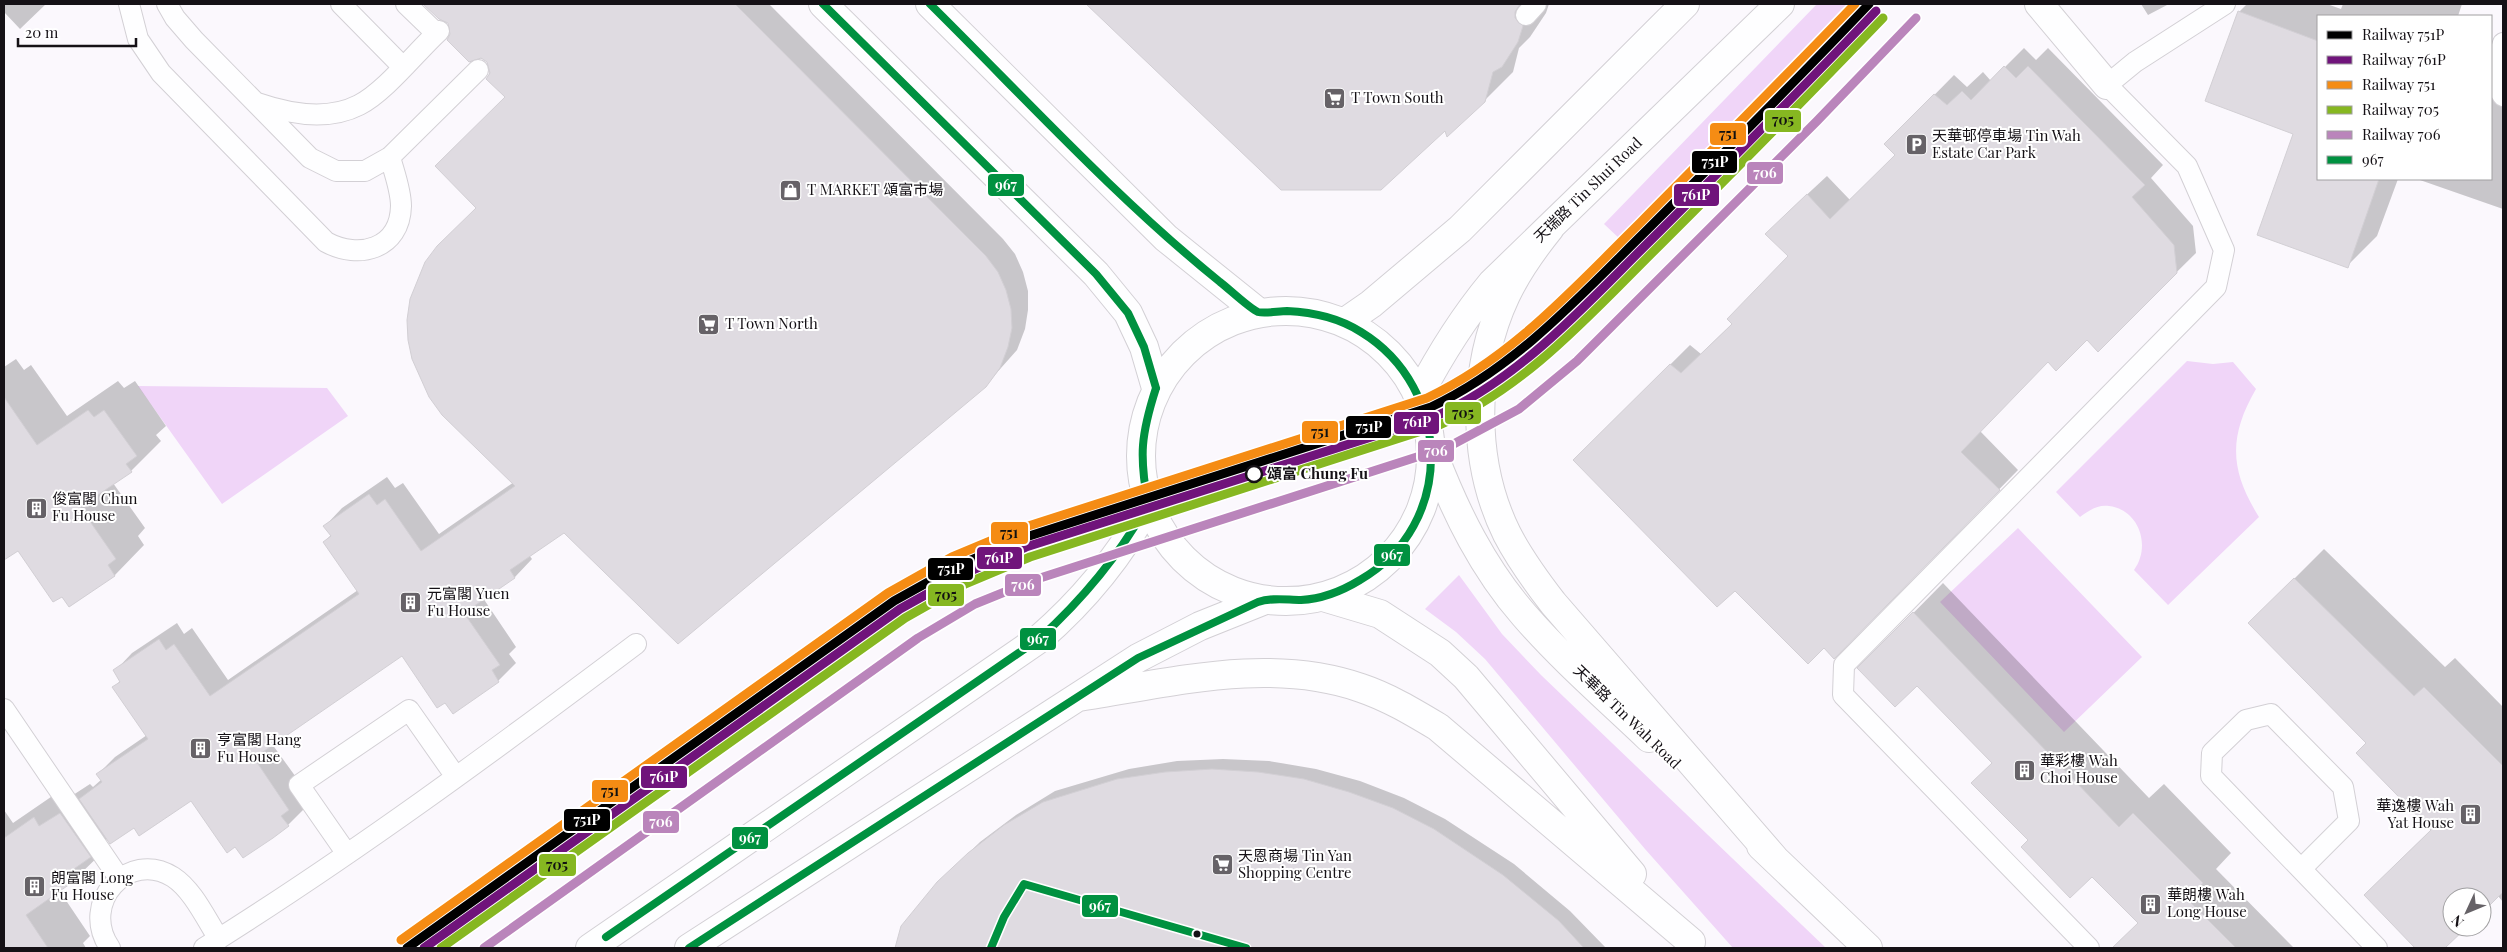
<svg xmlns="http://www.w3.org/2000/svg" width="2507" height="952" viewBox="0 0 2507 952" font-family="'Playfair Display','Noto Sans SC',serif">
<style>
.green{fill:#f0d5f8}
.shadow{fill:#0003}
.building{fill:#dfdbe1;stroke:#d2cfd4}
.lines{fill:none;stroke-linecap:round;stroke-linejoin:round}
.lane-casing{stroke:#d3d0d5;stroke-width:22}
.street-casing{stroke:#d3d0d5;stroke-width:30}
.secondary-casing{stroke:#d3d0d5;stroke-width:30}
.lane{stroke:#fefeff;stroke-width:20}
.street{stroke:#fefeff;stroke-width:28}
.secondary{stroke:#fefeff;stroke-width:28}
.bus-1-casing{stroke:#fff;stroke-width:11}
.bus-1{stroke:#009140;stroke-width:8}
.rail-1-casing{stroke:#fff;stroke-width:12}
.rail-2-casing{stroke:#fff;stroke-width:12}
.rail-3-casing{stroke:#fff;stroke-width:12}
.rail-4-casing{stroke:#fff;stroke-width:12}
.rail-5-casing{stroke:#fff;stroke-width:12}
.rail-1{stroke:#000;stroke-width:9}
.rail-2{stroke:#70147b;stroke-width:9}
.rail-3{stroke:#f58c14;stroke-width:9}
.rail-4{stroke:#86b721;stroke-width:9}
.rail-5{stroke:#ba85bb;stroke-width:9}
.stop-dot{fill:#fff;stroke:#151116;stroke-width:2.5}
.bus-dot{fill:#151116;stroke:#fff;stroke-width:2}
.labels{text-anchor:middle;stroke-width:4;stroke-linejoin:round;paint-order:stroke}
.poi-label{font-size:15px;fill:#151116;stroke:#fff;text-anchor:start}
.street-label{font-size:15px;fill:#151116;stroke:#fff}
.stop-label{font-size:15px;font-weight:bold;fill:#151116;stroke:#fff;text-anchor:start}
.line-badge{stroke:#fff;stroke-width:2}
.badge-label{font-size:14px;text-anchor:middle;font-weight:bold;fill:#fff}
.pale-badge-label{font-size:14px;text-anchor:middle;font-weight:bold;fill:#111}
</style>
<rect width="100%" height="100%" fill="#fbf8fd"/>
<path class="green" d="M1817 4H1848L1621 240 1604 224Z
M2187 361 2213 364 2233 362 2256 389C2228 437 2230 471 2259 517L2168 605 2134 570C2151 547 2140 510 2109 506 2098 504 2088 511 2080 517L2056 492Z
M138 386 327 388 348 416 222 504Z
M2018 528 2142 657 2064 732 1940 602Z
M1459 575 1502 634 1541 675 1826 948H1733L1645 849 1485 659 1456 632 1425 609Z"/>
<path class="shadow" d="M4 4H46L20 29 4 12Z
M425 4H769L1003 239 1015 254 1023 272 1028 291V310L1025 329 1017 350 985 386 564 532 529 555 532 559 515 577 483 598 516 647 509 654 516 663 498 681 453 712 402 654 272 744 306 791 305 808 288 825 235 845 191 799 108 838 102 844 106 849 76 878 59 890 90 936 83 943 86 948H4V810L13 823 64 788 70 797 90 784 93 787 102 779 98 774 115 757 147 735 114 687 121 680 115 671 132 653 177 623 184 634 192 628 228 680 358 590 324 542 331 535 325 526 342 508 387 477 395 488 403 483 439 534 514 482 478 207 506 97 488 78 491 67 487 60 475 57 448 21 440 18Z
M1089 4H1549L1546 13 1530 37 1519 48 1513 72 1484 101 1445 129 1282 188Z
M2141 4H2169L2148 15Z
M2247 4H2327L2341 9 2343 4H2462L2458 16H2318V179H2398L2377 236 2347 266 2295 133 2239 12Z
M2024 48 2036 60 2048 48 2163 165 2151 178 2193 226 2196 253 2098 350 2087 339 2049 360 1980 431 2018 470 1854 638 1824 647 1735 589 1574 460 1690 345 1701 354 1733 323 1789 256 1786 214 1827 176 1850 200 1897 155 1886 144 1954 75 1967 87 1983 72 1991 81Z
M2491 64 2503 69V209L2417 179H2491Z
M16 359 24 370 31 365 67 416 118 381 124 388 135 381 166 426 156 435 161 441 131 471 113 483 145 528 138 536 144 545 115 575 70 606 18 549 4 559V367Z
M2324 549 2445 667 2455 658 2503 707V902L2498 896 2482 911V897H2452V927H2466L2444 948H2417L2365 895 2432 829 2368 743 2250 623Z
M1943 583 2149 798 2164 784 2231 853 2216 869 2294 948H2121L2118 944 2139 923 2092 875 2029 839 1994 763 1917 685 1859 668Z
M1223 759 1269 761 1316 769 1360 781 1404 798 1445 819 1514 864 1570 911 1606 948H899L902 927 938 883 980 842 1016 815 1055 791 1129 769 1177 761Z"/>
<path class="building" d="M423 4H735L986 256 998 272 1006 290 1011 309 1012 328 1008 347 1000 368 986 387 678 644 564 533 510 570 515 578 464 613 500 665 492 670 499 682 453 714 445 703 437 708 402 656 254 758 289 810 281 816 289 826 273 838 243 858 235 847 227 853 191 801 139 836 134 828 110 844 79 799 102 782 96 774 148 739 112 687 120 682 113 670 159 639 166 650 174 644 210 696 359 594 323 542 331 536 323 526 369 494 377 505 385 499 421 551 515 486 442 415 429 397 412 359 408 340 407 320 410 299 425 262 437 246 476 208 435 166 505 97 486 79 490 73 487 62 481 58 469 62 447 40 450 34 448 23 439 19Z
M1086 4H1520L1515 12V18L1523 26 1518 42 1502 67 1493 72 1485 102 1447 137 1445 131 1381 190H1281Z
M2238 11 2318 41V179H2379L2348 268 2257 235 2293 134 2205 101Z
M2004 66 2016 78 2028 66 2145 185 2132 197 2174 245 2177 273 2098 352 2087 340 2056 371 2048 362 1961 452 2000 490 1834 659 1824 648 1808 664 1735 591 1717 607 1573 460 1670 364 1681 373 1732 324 1727 319 1788 256 1765 234 1807 194 1830 219 1895 155 1884 144 1934 94 1947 105 1962 91 1971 100Z
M4 397 37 445 88 410 94 417 104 410 137 456 126 464 132 472 80 507 116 559 108 565 115 576 69 607 62 597 53 602 18 551 4 560Z
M2294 578 2414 696 2424 687 2503 766V892L2482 913V897H2452V927H2467L2445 948H2415L2364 895 2431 830 2356 753 2366 743 2248 623Z
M1913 612 2119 827 2133 813 2203 883 2187 899 2236 948H2112L2138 923 2092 877 2070 898 2021 847 2028 840 1971 783 1992 763 1917 686 1895 707 1857 668Z
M1212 769 1258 772 1304 779 1349 792 1393 808 1434 829 1503 875 1559 921 1584 948H895L901 926 937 882 968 853 1004 825 1043 802 1117 779 1165 772Z
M60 813 91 857 71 871 77 879 26 915 48 948H4V838L34 817 39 826Z"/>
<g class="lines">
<defs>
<path id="lane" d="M129 4 138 39 161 73 326 242C359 260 400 249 401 206 401 190 394 172 390 157
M167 4 175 18 194 40 310 158 336 171H365L390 157 478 70
M341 4 402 66
M406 4 436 33
M1526 15 1536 4
M2503 43 2492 78 2503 96
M257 103C289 114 328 121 359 105 385 92 417 51 439 31
M4 709 119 878
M347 854 299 785 409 710 456 777
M2301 869 2349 821 2343 787 2271 714 2246 720 2212 753 2211 776 2377 948
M110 948C79 903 128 849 173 877 193 890 206 919 219 939
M204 948C353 855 495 750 636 644
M2089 948 1843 695 1844 665 2216 287 2224 250 2187 166 2107 85 2135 62 2225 4"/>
<path id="street" d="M2039 4 2107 85"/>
<path id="secondary" d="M823 4 1096 274 1128 313 1144 347 1156 388
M930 4 1166 238 1258 312
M1550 228C1533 249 1518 270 1506 295 1472 367 1471 461 1507 534 1520 559 1536 581 1553 603L1774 858
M1141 456a145 145 0 1 1 290 0a145 145 0 1 1-290 0Z
M1345 322 1371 304 1460 229 1685 4
M1419 395C1440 355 1463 318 1492 283L1780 4
M1434 456C1456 513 1483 568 1524 615 1562 659 1607 698 1649 738
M1323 597 1380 614 1440 653 1466 677 1632 874
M1079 697C1171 683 1269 656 1361 688 1388 697 1413 712 1438 727L1691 942
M1761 846 1868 948
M590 948 1039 639C1084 600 1120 557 1148 504
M689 948 1138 658 1200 626 1265 600"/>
</defs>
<use href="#lane" class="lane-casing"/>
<use href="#street" class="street-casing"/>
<use href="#secondary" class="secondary-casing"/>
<use href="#lane" class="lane"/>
<use href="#street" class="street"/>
<use href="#secondary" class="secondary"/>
<defs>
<path id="bus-1" d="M823 4 1096 274 1128 313 1144 347 1156 388
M1148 504C1139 455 1141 435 1156 388
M606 937 1039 639C1083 599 1119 556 1148 504
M689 948 1138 658 1258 602C1272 597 1287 600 1301 600 1322 599 1342 591 1360 580 1456 525 1453 388 1361 332 1339 318 1312 312 1287 311 1279 311 1265 314 1258 312 1250 309 1228 288 1220 282 1116 198 1025 98 930 4
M991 948 1004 917 1024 884 1246 948"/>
</defs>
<use href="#bus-1" class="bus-1-casing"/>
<use href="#bus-1" class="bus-1"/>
<defs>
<path id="rail-1" d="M407 948 894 601 957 566 1023 538 1431 407C1518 366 1581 295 1649 228 1723 154 1797 80 1869 4"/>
<path id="rail-2" d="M424 948 900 609 961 575 1026 547 1434 417C1522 378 1586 304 1653 238 1728 163 1803 88 1876 11"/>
<path id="rail-3" d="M401 940 888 593 952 557 1019 529 1427 398C1512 358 1574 288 1640 223 1712 150 1784 78 1855 4"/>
<path id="rail-4" d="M441 948 905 618 965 584 1030 557 1437 426C1527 388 1593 311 1661 244 1736 169 1810 94 1883 18"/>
<path id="rail-5" d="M484 948 918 638 975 604 1037 579 1448 447 1519 409 1577 361 1817 121 1916 18"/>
</defs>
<use href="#rail-1" class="rail-1-casing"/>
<use href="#rail-2" class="rail-2-casing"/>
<use href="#rail-3" class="rail-3-casing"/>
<use href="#rail-4" class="rail-4-casing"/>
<use href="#rail-5" class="rail-5-casing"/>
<use href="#rail-1" class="rail-1"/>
<use href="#rail-2" class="rail-2"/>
<use href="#rail-3" class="rail-3"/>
<use href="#rail-4" class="rail-4"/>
<use href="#rail-5" class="rail-5"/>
</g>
<defs>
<symbol id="supermarket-square" viewBox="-11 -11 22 22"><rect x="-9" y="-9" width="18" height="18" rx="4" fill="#666267" stroke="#fff"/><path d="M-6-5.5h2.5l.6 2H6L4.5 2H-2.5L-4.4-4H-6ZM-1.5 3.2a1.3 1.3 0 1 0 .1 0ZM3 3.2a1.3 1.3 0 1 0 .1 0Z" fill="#fff"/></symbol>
<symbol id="parking-square" viewBox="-11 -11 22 22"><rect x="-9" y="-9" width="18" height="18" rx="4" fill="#666267" stroke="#fff"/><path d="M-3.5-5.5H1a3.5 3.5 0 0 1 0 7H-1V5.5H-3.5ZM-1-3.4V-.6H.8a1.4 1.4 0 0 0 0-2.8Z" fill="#fff"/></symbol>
<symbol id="shop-square" viewBox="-11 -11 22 22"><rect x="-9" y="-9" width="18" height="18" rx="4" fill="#666267" stroke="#fff"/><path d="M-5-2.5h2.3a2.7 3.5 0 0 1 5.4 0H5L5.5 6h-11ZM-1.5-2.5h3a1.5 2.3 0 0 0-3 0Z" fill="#fff"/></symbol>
<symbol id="building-square" viewBox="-11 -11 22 22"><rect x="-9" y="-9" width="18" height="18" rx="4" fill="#666267" stroke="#fff"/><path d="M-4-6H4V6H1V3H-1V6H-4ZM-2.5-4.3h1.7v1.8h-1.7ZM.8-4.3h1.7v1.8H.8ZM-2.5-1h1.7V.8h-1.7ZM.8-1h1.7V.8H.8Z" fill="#fff"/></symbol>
</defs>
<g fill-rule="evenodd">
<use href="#supermarket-square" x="1322" y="86" width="25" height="25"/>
<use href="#parking-square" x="1904" y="132" width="25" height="25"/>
<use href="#shop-square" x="778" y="178" width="25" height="25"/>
<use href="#supermarket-square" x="696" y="312" width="25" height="25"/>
<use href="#building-square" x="24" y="496" width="25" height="25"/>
<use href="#building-square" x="398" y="590" width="25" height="25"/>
<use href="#building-square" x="188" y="736" width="25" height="25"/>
<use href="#building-square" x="2012" y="758" width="25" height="25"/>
<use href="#building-square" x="2458" y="802" width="25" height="25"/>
<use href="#supermarket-square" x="1210" y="852" width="25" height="25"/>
<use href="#building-square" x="22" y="874" width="25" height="25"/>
<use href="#building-square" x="2138" y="892" width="25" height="25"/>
</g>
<circle class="stop-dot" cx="1254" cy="474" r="8"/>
<circle class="bus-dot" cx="1197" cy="934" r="4.5"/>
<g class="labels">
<g class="poi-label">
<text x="1351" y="103">T Town South</text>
<text x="1932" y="141">天華邨停車場 Tin Wah<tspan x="1932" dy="17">Estate Car Park</tspan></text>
<text x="807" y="195">T MARKET 頌富市場</text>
<text x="725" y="329">T Town North</text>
<text x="52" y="504">俊富閣 Chun<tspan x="52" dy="17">Fu House</tspan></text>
<text x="427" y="599">元富閣 Yuen<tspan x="427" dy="17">Fu House</tspan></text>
<text x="217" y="745">亨富閣 Hang<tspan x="217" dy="17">Fu House</tspan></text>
<text x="2040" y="766">華彩樓 Wah<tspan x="2040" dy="17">Choi House</tspan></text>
<text x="2454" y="811" text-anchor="end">華逸樓 Wah<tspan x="2454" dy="17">Yat House</tspan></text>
<text x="1238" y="861">天恩商場 Tin Yan<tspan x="1238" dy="17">Shopping Centre</tspan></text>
<text x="51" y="883">朗富閣 Long<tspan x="51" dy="17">Fu House</tspan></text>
<text x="2167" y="900">華朗樓 Wah<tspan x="2167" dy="17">Long House</tspan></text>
</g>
<g class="street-label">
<text transform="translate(1588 190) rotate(-44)" y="5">天瑞路 Tin Shui Road</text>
<text transform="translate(1627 717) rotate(44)" y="5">天華路 Tin Wah Road</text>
</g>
<g class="stop-label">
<text x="1267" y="479">頌富 Chung Fu</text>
</g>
</g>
<g class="line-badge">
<rect x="1764" y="109" width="38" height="24" rx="5" fill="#86b721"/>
<rect x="1709" y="122" width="38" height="24" rx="5" fill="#f58c14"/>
<rect x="1691" y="150" width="47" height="24" rx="5" fill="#000"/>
<rect x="1746" y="161" width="38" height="24" rx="5" fill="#ba85bb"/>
<rect x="987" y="173" width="38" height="24" rx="5" fill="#009140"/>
<rect x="1673" y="183" width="47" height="24" rx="5" fill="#70147b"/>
<rect x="1444" y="401" width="38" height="24" rx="5" fill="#86b721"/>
<rect x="1393" y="411" width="47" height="24" rx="5" fill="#70147b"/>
<rect x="1345" y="415" width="47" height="24" rx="5" fill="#000"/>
<rect x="1301" y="420" width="38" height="24" rx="5" fill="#f58c14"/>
<rect x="1417" y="439" width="38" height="24" rx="5" fill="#ba85bb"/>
<rect x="990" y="521" width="39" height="24" rx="5" fill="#f58c14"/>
<rect x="1373" y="543" width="38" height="24" rx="5" fill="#009140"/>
<rect x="976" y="546" width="47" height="24" rx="5" fill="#70147b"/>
<rect x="927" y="557" width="47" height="24" rx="5" fill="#000"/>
<rect x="1004" y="573" width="38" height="24" rx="5" fill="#ba85bb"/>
<rect x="927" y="583" width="38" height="24" rx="5" fill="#86b721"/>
<rect x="1019" y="627" width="38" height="24" rx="5" fill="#009140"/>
<rect x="640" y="765" width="48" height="24" rx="5" fill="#70147b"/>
<rect x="591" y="779" width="38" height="24" rx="5" fill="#f58c14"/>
<rect x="563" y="808" width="48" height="24" rx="5" fill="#000"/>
<rect x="642" y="810" width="38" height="24" rx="5" fill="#ba85bb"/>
<rect x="731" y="826" width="38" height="24" rx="5" fill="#009140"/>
<rect x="538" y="853" width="39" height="24" rx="5" fill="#86b721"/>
<rect x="1081" y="894" width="38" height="24" rx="5" fill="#009140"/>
</g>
<g class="badge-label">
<text x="1715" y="167">751P</text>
<text x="1765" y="178">706</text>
<text x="1006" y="190">967</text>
<text x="1696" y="200">761P</text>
<text x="1417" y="427">761P</text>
<text x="1369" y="432">751P</text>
<text x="1436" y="456">706</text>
<text x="1392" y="560">967</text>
<text x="999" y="563">761P</text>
<text x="951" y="574">751P</text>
<text x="1023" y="590">706</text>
<text x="1038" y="644">967</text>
<text x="664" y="782">761P</text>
<text x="587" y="825">751P</text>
<text x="661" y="827">706</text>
<text x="750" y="843">967</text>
<text x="1100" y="911">967</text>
</g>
<g class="pale-badge-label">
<text x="1783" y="125">705</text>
<text x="1728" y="139">751</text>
<text x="1463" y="418">705</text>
<text x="1320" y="437">751</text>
<text x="1009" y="538">751</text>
<text x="946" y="600">705</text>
<text x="610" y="796">751</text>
<text x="557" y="870">705</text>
</g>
<rect width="2507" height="952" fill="none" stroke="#151116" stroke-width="10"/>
<rect x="2317" y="15" width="175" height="165" fill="#ffffff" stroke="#a1a0a2"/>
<rect x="2327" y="31" width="25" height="8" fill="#000000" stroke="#a1a0a2"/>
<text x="2362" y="40" font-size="15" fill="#151116">Railway 751P</text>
<rect x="2327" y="56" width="25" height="8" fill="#70147b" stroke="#a1a0a2"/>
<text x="2362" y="65" font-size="15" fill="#151116">Railway 761P</text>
<rect x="2327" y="81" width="25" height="8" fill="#f58c14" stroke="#a1a0a2"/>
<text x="2362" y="90" font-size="15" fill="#151116">Railway 751</text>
<rect x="2327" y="106" width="25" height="8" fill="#86b721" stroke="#a1a0a2"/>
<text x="2362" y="115" font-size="15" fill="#151116">Railway 705</text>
<rect x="2327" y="131" width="25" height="8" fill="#ba85bb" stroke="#a1a0a2"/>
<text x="2362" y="140" font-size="15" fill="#151116">Railway 706</text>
<rect x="2327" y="156" width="25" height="8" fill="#009140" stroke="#a1a0a2"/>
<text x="2362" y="165" font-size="15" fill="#151116">967</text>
<g transform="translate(2467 912) rotate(226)"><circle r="24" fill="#ffffff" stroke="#a1a0a2"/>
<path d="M0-4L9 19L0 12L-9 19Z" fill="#666267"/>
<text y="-8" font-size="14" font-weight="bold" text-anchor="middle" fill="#151116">N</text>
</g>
<path d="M18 38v8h118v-8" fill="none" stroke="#151116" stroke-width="2.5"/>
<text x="25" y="38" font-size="15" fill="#151116" stroke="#ffffff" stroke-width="4" paint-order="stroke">20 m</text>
</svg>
